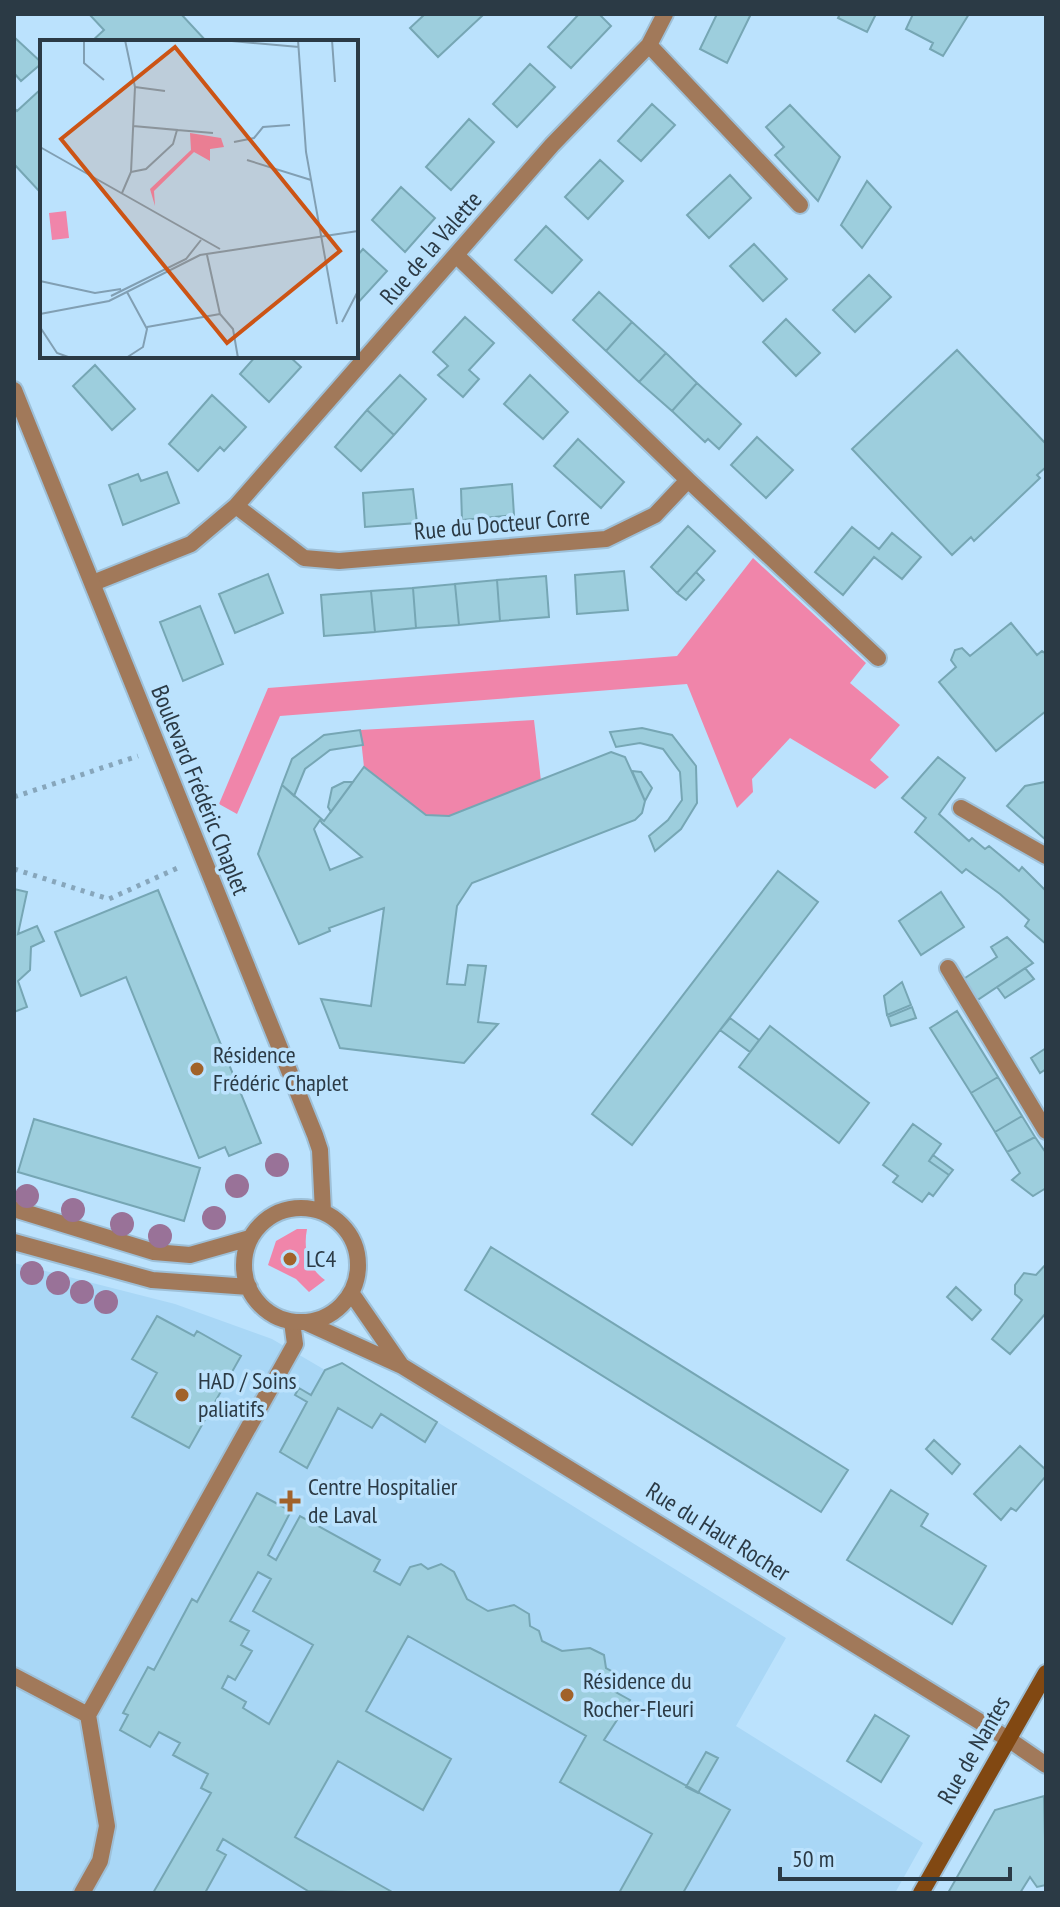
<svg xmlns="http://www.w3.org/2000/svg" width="1060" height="1907" viewBox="0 0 1060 1907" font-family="'PT Sans Narrow',sans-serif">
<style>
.built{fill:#a9d7f6}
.green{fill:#f085aa}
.building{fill:#9dcedd;stroke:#76a6b4;stroke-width:2;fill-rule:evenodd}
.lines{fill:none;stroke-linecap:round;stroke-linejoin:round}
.service-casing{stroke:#9ec0d8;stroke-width:20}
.minor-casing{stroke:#9ec0d8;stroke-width:20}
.tertiary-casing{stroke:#9ec0d8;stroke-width:20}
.secondary-casing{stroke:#9ec0d8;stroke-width:20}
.path{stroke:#87a6bb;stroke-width:5;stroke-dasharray:4 6;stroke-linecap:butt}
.service{stroke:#a1795a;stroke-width:16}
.minor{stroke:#a1795a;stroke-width:16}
.tertiary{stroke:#a1795a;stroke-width:16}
.secondary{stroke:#814812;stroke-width:16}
.tree{fill:#997298}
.poi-dot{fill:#a1622a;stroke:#bbe2fd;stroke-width:3}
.labels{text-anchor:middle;stroke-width:7;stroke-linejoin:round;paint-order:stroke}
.street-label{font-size:24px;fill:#2b3a45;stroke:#bbe2fd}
.poi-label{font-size:24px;fill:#2b3a45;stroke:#bbe2fd;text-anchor:start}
.inset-road{fill:none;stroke:#819fb3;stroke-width:2}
.view{fill:#cc5415;fill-opacity:0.15;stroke:#cc5415;stroke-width:4}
.inset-edge{fill:none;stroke:#2b3a45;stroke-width:4}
</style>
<rect width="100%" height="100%" fill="#bbe2fd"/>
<path class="built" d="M14 1263 175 1304 272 1339 325 1370 342 1363 786 1638 736 1726 923 1843 895 1893H14Z"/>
<path class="green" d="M753 558 866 663 850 683 900 725 870 760 889 777 875 789 790 738 752 779 753 792 737 808 687 684 280 716 237 814 219 804 268 688 677 656Z
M534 720 541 781 449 816 426 815 364 767 360 730Z
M297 1229H307C303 1249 308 1268 325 1280L309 1292 296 1279 268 1265 276 1241Z"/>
<path class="building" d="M89 14H181L207 42H91L104 30Z
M425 14H480L482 16 438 57 410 28Z
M579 14H599L611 26 571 68 548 47Z
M717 14H751L727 63 700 49Z
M840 14H876L867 32 838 18Z
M913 14H969L943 56 930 49 933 43 906 29Z
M14 37 42 63 21 81 14 73Z
M530 64 555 87 517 127 493 104Z
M42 88V191L40 192 14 164V108L17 111Z
M652 104 675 125 641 161 618 141Z
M790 105 840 157 818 201 775 155 784 147 766 127Z
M469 119 494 142 451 190 426 167Z
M600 160 623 181 588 219 565 197Z
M730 175 751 198 709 238 687 215Z
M867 181 891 207 862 248 841 225Z
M401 187 435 218 405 252 372 220Z
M546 226 582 260 552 293 515 260Z
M754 244 787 279 763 301 730 266Z
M363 249 387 271 356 305V257Z
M869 275 891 297 855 332 833 310Z
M599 292 632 322 606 351 573 320Z
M465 317 494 343 469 370 479 379 463 397 438 375 448 366 433 352Z
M786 319 820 353 796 376 763 342Z
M632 322 666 353 639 382 606 351Z
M957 350 1046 444V467L1037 475 1040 478 974 541 971 537 952 555 852 449Z
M666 353 697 383 672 411 639 382Z
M256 356H289L301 367 269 402 240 374Z
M95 365 135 409 112 430 73 386Z
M400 375 426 399 394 435 367 410Z
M530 375 568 412 543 439 504 404Z
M697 383 741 424 719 449 708 439 705 442 672 411Z
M212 395 246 427 224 451 220 447 198 471 169 444Z
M367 410 394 435 361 471 335 447Z
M757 437 793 470 766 498 731 465Z
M578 439 624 482 601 508 554 466Z
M167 472 179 503 123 525 109 485 138 474 141 481Z
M512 484 514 515 462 520 461 489Z
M413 489 417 523 365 527 363 493Z
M688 526 715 551 677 593 651 567Z
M852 527 879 549 892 533 921 557 902 579 874 557 843 595 815 572Z
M624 571 628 610 577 614 575 575Z
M696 572 704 580 686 600 677 593Z
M268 574 283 613 235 633 219 594Z
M546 576 549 617 500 621 497 580Z
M497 580 500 621 459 625 455 584Z
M455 584 459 625 416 628 413 588Z
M413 588 416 628 375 632 371 591Z
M371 591 375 632 324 636 321 595Z
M200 606 223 664 183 681 160 622Z
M1011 623 1037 655 1042 651 1046 654V711L996 751 939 682 956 667 951 660 955 650 962 648 970 656Z
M642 728 672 735 696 766 697 803 681 829 655 851 649 836 668 820 682 800 680 772 663 749 640 743 616 747 610 732Z
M360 730 363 745 330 750 305 769 294 796 282 785 292 759 324 735Z
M611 752 625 757 645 801 642 813 635 820 472 883 457 906 447 984 465 985 468 965 486 966 478 1022 498 1024 464 1063 340 1048 321 999 371 1006 384 908 329 928 330 931 299 944 258 854 282 785 324 821 364 767 426 815 449 816ZM320 820 322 823 362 857 330 870 314 829Z
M938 757 965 778 939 814 969 841 972 838 985 849 989 846 1019 871 1022 867 1046 891V944L1025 926 1029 920 1000 894 966 869 962 873 915 832 926 818 902 798Z
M632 771 641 772 652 788 645 801Z
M344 782H353L331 812 328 807 332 788Z
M1045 782 1046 784V840L1007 806 1025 786Z
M778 871 818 902 632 1145 592 1114Z
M14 889 27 892 18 934 37 926 44 941 31 947 30 970 18 981 27 1007 14 1012Z
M158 890 261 1143 229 1156 225 1147 199 1158 126 977 81 996 55 932Z
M941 892 964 927 921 955 899 921Z
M1007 937 1033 963 976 1001 962 980 997 957 991 947Z
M1025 968 1034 979 1005 998 997 987Z
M902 982 911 1005 887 1015 884 996Z
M912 1007 916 1018 891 1026 888 1017Z
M957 1011 998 1077 971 1093 930 1028Z
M730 1018 759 1040 750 1052 720 1030Z
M770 1026 869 1103 839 1143 739 1067Z
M1046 1048V1069L1040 1073 1031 1058Z
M998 1077 1022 1116 995 1132 971 1093Z
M1022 1116 1035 1137 1007 1152 995 1132Z
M34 1119 200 1168 184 1221 18 1172Z
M913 1124 941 1144 929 1161 949 1175 933 1196 929 1193 922 1202 893 1182 898 1176 883 1165Z
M1035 1137 1046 1153V1188L1033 1196 1012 1180 1020 1173 1007 1152Z
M933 1155 953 1170 949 1175 929 1161Z
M491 1247 848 1470 821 1512 465 1290Z
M1046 1264V1313L1010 1354 992 1339 1022 1300 1015 1294V1285L1024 1273 1036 1275Z
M956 1287 981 1310 972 1320 947 1297Z
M157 1316 194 1336 197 1331 241 1356 189 1448 132 1417 157 1373 132 1359Z
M342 1363 437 1422 425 1442 381 1414 372 1428 338 1408 307 1468 280 1452 307 1402 295 1395 299 1388 311 1395 325 1370Z
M934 1440 960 1464 952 1474 926 1449Z
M1020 1446 1046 1470V1476L1016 1511 1011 1508 1001 1520 974 1494Z
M891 1490 928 1514 921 1526 986 1566 952 1624 847 1560Z
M257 1493 291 1511 268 1555 276 1560 300 1516 380 1560 374 1571 400 1585 410 1567 421 1564 428 1569 441 1564 454 1572 467 1599 488 1611 514 1605 529 1614 530 1626 539 1631 542 1641 562 1651 590 1648 604 1655 606 1668 613 1672 616 1683 612 1690 630 1700 604 1740 730 1810 683 1893H619L652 1834 560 1782 586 1736 408 1636 366 1711 451 1759 423 1810 338 1761 295 1837 394 1893 308 1891 223 1839 217 1850 226 1855 205 1893H153L211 1793 201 1788 208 1774 173 1755 180 1743 159 1732 150 1747 120 1730 128 1715 123 1713 148 1667 154 1670 192 1599 197 1602ZM258 1572 271 1579 253 1611 313 1645 269 1724 243 1708 246 1702 222 1688 228 1676 235 1680 252 1651 241 1645 249 1631 230 1621Z
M875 1715 909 1736 881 1782 847 1761Z
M706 1752 718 1758 698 1793 686 1787Z
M1044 1796 1046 1885 1037 1887 1030 1877 1020 1893H948L995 1810Z"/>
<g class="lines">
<defs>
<path id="service" d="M14 1676 88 1715
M82 1893 100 1861 107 1826 88 1715 295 1344 292 1322"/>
<path id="minor" d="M649 45 800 205
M688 480 878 658
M236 506 304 558 339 561 606 539 655 515 688 480 457 256
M93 583 191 544 236 506 552 145 649 45 665 14
M961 808 1046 856
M948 968 1046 1131
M1008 1739 1046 1765"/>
<path id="tertiary" d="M14 390 315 1135 320 1150 323 1212
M244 1265a57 57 0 1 1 114 0a57 57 0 1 1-114 0Z
M14 1209 154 1252 190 1255 250 1238
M14 1242 152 1280 249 1287
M352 1294 401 1365
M305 1322 402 1366 1008 1739"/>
<path id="secondary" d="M921 1893 1046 1673"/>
</defs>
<use href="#service" class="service-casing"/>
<use href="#minor" class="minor-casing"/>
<use href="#tertiary" class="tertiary-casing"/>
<use href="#secondary" class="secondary-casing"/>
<path class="path" d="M14 797 138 756
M14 869 109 899 182 866"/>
<use href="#service" class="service"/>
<use href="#minor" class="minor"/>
<use href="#tertiary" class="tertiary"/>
<use href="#secondary" class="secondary"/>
</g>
<g class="tree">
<circle cx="277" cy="1165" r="12"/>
<circle cx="237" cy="1186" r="12"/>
<circle cx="27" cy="1196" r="12"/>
<circle cx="73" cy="1210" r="12"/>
<circle cx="214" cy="1218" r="12"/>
<circle cx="122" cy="1224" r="12"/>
<circle cx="160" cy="1236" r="12"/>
<circle cx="32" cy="1273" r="12"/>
<circle cx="58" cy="1283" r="12"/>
<circle cx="82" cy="1292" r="12"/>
<circle cx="106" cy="1302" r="12"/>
</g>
<g class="poi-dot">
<circle cx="197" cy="1069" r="8"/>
<circle cx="290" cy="1259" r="8"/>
<circle cx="182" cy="1395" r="8"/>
<path d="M286 1489h8v8h8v8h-8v8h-8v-8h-8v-8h8z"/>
<circle cx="567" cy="1695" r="8"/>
</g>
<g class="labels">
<g class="street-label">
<text transform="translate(431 248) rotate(-49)" y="8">Rue de la Valette</text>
<text transform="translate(502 524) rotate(-5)" y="8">Rue du Docteur Corre</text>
<text transform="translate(200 790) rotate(68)" y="8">Boulevard Frédéric Chaplet</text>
<text transform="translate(718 1532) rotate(32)" y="8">Rue du Haut Rocher</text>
<text transform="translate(974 1750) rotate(-60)" y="8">Rue de Nantes</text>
</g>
<g class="poi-label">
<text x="213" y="1063">Résidence<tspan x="213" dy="28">Frédéric Chaplet</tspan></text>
<text x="306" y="1267">LC4</text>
<text x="198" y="1389">HAD / Soins<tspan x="198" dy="28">paliatifs</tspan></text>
<text x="308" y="1495">Centre Hospitalier<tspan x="308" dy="28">de Laval</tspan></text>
<text x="583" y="1689">Résidence du<tspan x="583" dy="28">Rocher-Fleuri</tspan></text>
</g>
</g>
<g transform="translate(40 40)">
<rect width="318" height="318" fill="#bbe2fd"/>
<path d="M150 93 181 98 184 107 170 109V121L154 112 114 151 115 166 110 149 151 110ZM26 171 29 198 12 200 9 173Z" fill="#f085aa"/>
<path class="inset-road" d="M44 0V23L64 40M181 0 259 7M258 0 266 112 297 284M292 0 295 42M95 47 125 51M137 90 173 93M194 102 214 98 223 87 250 85M0 107 180 209M207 120 271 140M91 132 106 129 133 104 137 90 93 86M82 153 91 132 95 47 85 0M167 215 180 274 193 289 198 318M0 241 55 253 81 249M71 256 146 219 161 200M0 274 69 261 160 215 318 191M302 282 318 251M0 287 17 313 31 318M107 287 180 274M86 318 103 307 107 289 87 252"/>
<path class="view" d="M135 7 300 211 187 303 21 99Z"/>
<rect width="318" height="318" class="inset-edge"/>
</g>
<rect width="1060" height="1907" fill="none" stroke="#2b3a45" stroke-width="32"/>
<path d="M780 1867v12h230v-12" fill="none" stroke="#2b3a45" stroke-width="4"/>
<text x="792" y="1867" font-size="24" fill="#2b3a45" stroke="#bbe2fd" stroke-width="6" paint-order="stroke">50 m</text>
</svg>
